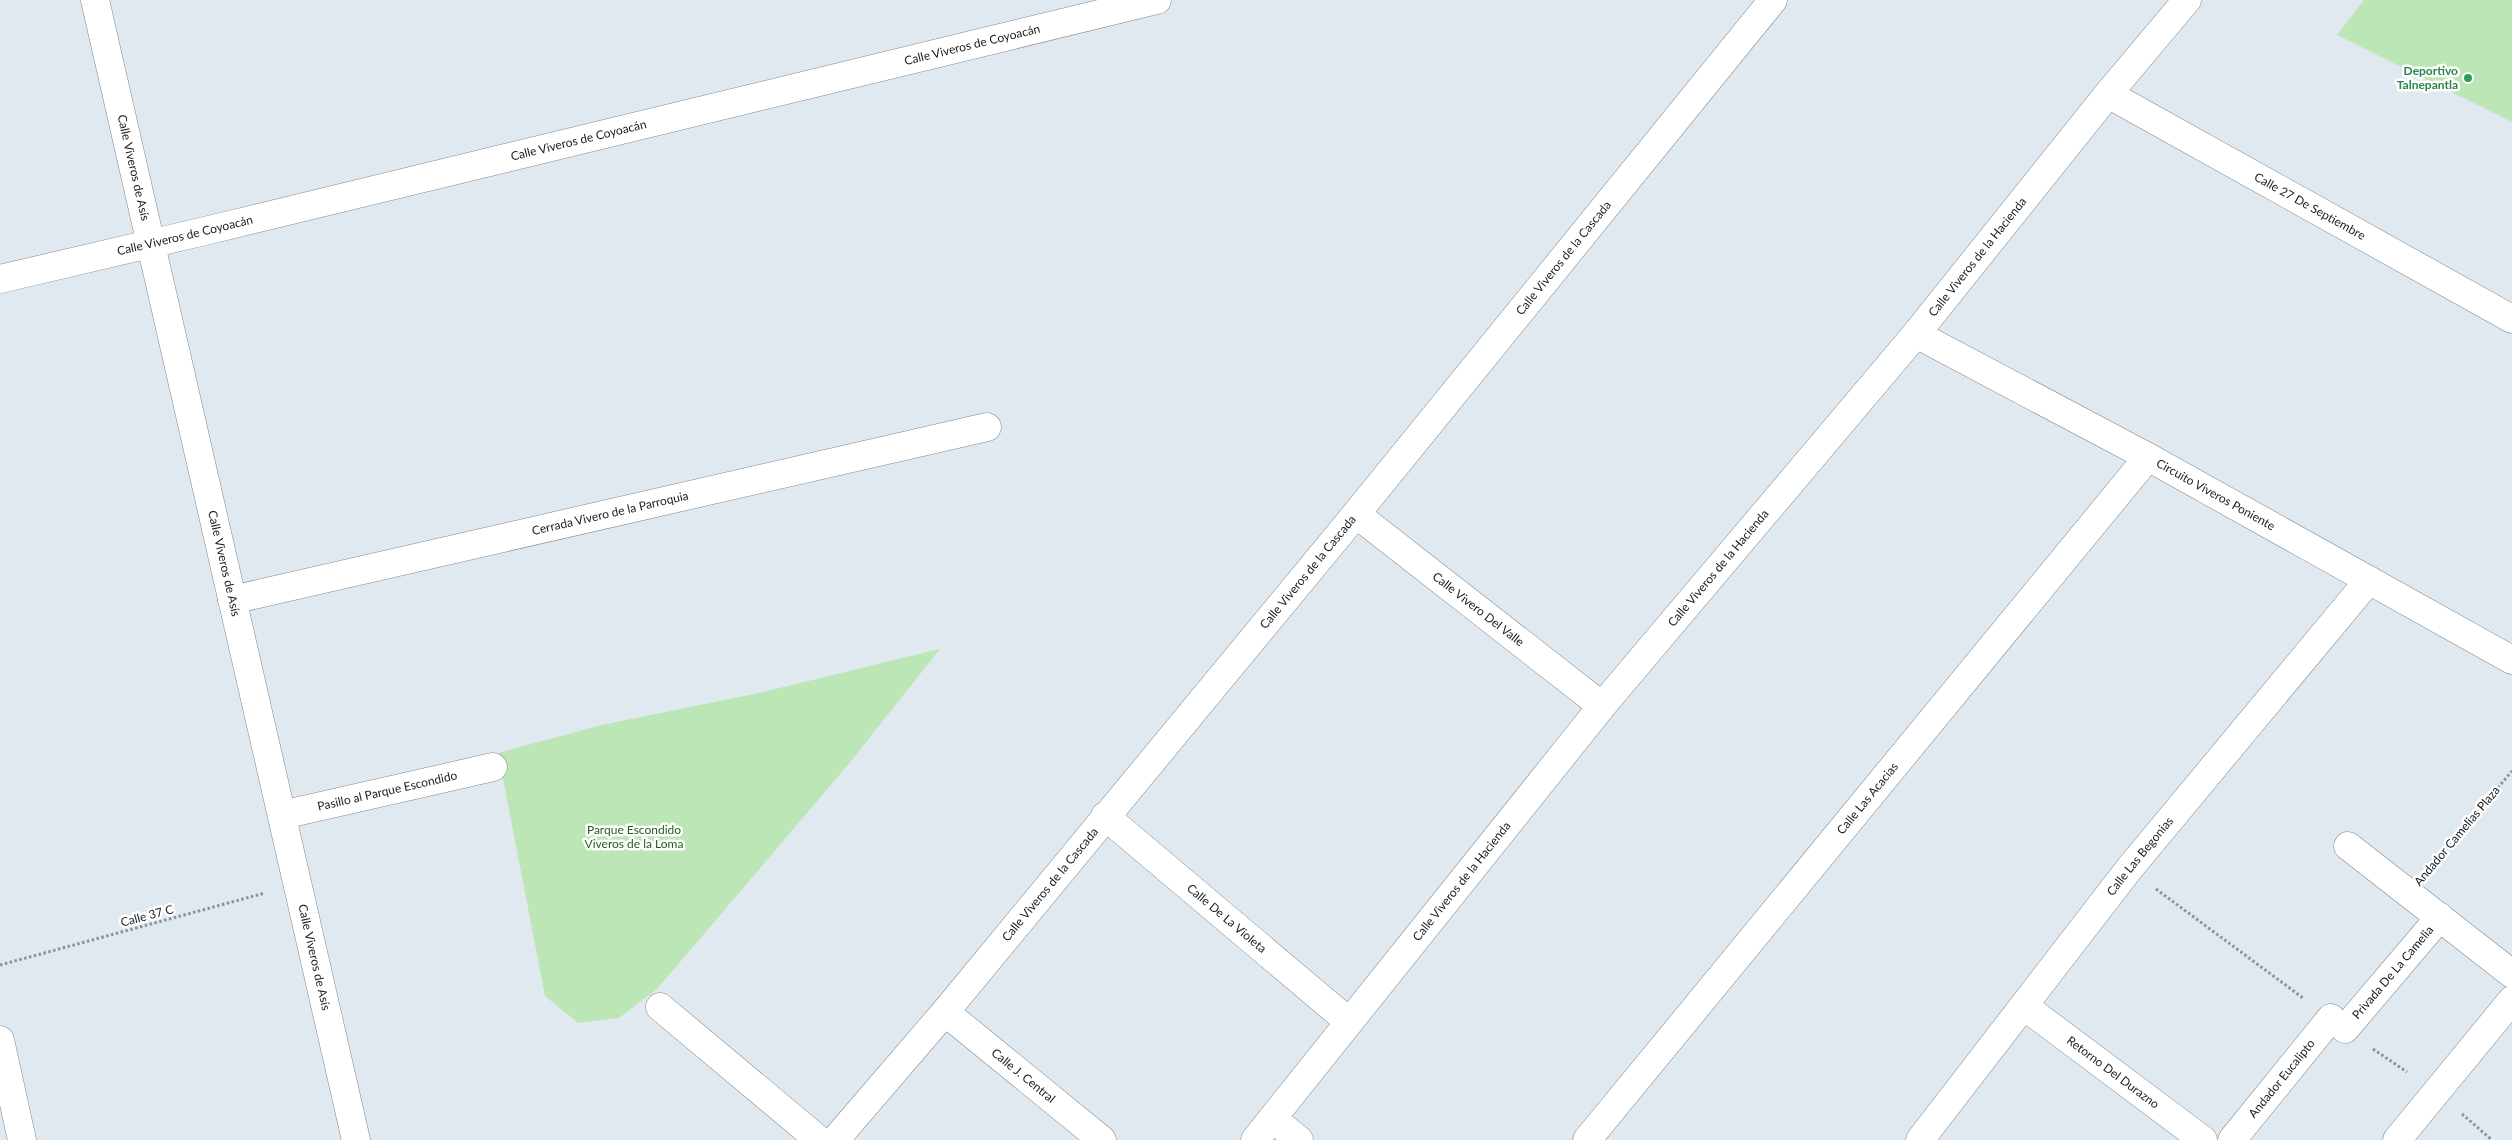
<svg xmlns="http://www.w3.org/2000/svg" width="2512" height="1140" viewBox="0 0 2512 1140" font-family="Lato,sans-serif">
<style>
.green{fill:#bce6b5}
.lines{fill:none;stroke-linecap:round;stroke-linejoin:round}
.minor-casing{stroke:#818890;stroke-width:29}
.path{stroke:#8c9298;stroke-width:3;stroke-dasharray:2.5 2.5;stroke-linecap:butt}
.minor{stroke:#fff;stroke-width:28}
.leisure-dot{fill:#2e9e5b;stroke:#fff;stroke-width:2}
.labels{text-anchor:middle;stroke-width:5;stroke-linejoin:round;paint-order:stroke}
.street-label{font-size:12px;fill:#191c1f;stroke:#fff}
.leisure-label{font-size:12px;font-weight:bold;fill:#27864d;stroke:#fff;text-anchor:end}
.park-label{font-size:12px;fill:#245c1d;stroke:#fff}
</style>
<rect width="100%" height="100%" fill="#e0e8f0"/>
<path class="green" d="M2364 0H2512V122L2337 35Z
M940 649 847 766 657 989 619 1018 578 1023 545 996 498 753 602 725 759 693Z"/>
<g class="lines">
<defs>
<g id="minor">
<path id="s1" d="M95 0 356 1140"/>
<path id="s2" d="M2108 94 2512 319"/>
<path id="s3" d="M0 279 205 231 1157 0"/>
<path id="s4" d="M1916 334 2148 457 2512 660"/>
<path id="s5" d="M1356 514 1602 706"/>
<path id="s6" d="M232 600 987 427"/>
<path id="s7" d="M282 815 493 767"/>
<path id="s8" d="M1105 816 1348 1021"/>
<path d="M2348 846 2512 974"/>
<path id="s9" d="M2024 1006 2203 1140"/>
<path d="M660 1007 819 1140"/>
<path id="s10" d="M945 1012 1102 1140"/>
<path id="s11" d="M2345 1029 2440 917"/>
<path d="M0 1040 22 1140"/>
<path d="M1273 1119 1299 1140"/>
<path id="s12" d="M835 1140 945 1012 1356 514 1773 0"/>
<path id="s13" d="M1255 1140 1602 706 1916 334 2108 94 2187 0"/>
<path id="s14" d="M1587 1140 2148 457"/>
<path id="s15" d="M1920 1140 2129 869 2369 580"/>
<path id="s16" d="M2232 1140 2331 1018"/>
<path d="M2397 1140 2512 1000"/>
</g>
</defs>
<use href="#minor" class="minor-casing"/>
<path class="path" d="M2430 868 2512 771
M2156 889 2303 998
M0 965 265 893
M2373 1049 2407 1072
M2462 1114 2492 1140"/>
<use href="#minor" class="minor"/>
</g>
<circle class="leisure-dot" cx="2468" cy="78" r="5"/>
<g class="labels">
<g class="street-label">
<text dy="4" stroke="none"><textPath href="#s3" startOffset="1000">Calle Viveros de Coyoacán</textPath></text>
<text dy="4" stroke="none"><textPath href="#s3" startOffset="595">Calle Viveros de Coyoacán</textPath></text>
<text dy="4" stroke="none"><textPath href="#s1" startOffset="172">Calle Viveros de Asís</textPath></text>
<text dy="4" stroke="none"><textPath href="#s2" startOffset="231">Calle 27 De Septiembre</textPath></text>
<text dy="4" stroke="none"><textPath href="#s3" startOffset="190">Calle Viveros de Coyoacán</textPath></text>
<text dy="4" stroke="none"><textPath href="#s13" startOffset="1141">Calle Viveros de la Hacienda</textPath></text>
<text dy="4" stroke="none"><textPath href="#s12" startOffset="1144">Calle Viveros de la Cascada</textPath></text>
<text dy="4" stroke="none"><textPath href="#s4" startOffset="340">Circuito Viveros Poniente</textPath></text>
<text dy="4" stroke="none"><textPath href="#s6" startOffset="388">Cerrada Vivero de la Parroquia</textPath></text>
<text dy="4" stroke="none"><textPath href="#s1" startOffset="578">Calle Viveros de Asís</textPath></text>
<text dy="4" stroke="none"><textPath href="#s13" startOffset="736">Calle Viveros de la Hacienda</textPath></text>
<text dy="4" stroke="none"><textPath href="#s12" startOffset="739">Calle Viveros de la Cascada</textPath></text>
<text dy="4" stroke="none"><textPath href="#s5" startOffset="155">Calle Vivero Del Valle</textPath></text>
<text dy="4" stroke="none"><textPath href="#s7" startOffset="108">Pasillo al Parque Escondido</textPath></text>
<text dy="4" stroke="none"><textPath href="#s14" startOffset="442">Calle Las Acacias</textPath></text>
<text transform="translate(2457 836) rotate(-50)" y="4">Andador Camelias Plaza</text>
<text dy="4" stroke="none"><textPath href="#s15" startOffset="359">Calle Las Begonias</textPath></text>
<text dy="4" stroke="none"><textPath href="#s13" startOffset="331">Calle Viveros de la Hacienda</textPath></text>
<text dy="4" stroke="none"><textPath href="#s12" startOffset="334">Calle Viveros de la Cascada</textPath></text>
<text transform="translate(147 916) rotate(-15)" y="4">Calle 37 C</text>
<text dy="4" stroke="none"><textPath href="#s8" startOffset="159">Calle De La Violeta</textPath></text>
<text dy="4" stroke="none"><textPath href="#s1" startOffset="982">Calle Viveros de Asís</textPath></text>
<text dy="4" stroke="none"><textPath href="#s11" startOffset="74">Privada De La Camelia</textPath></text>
<text dy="4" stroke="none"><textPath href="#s9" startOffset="111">Retorno Del Durazno</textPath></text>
<text dy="4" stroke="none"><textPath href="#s10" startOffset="101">Calle J. Central</textPath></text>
<text dy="4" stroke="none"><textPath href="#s16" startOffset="79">Andador Eucalipto</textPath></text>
</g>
<g class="leisure-label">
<text x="2458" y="75">Deportivo<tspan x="2458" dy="14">Talnepantla</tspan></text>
</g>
<g class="park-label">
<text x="634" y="834">Parque Escondido<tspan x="634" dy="14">Viveros de la Loma</tspan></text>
</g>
</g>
</svg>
